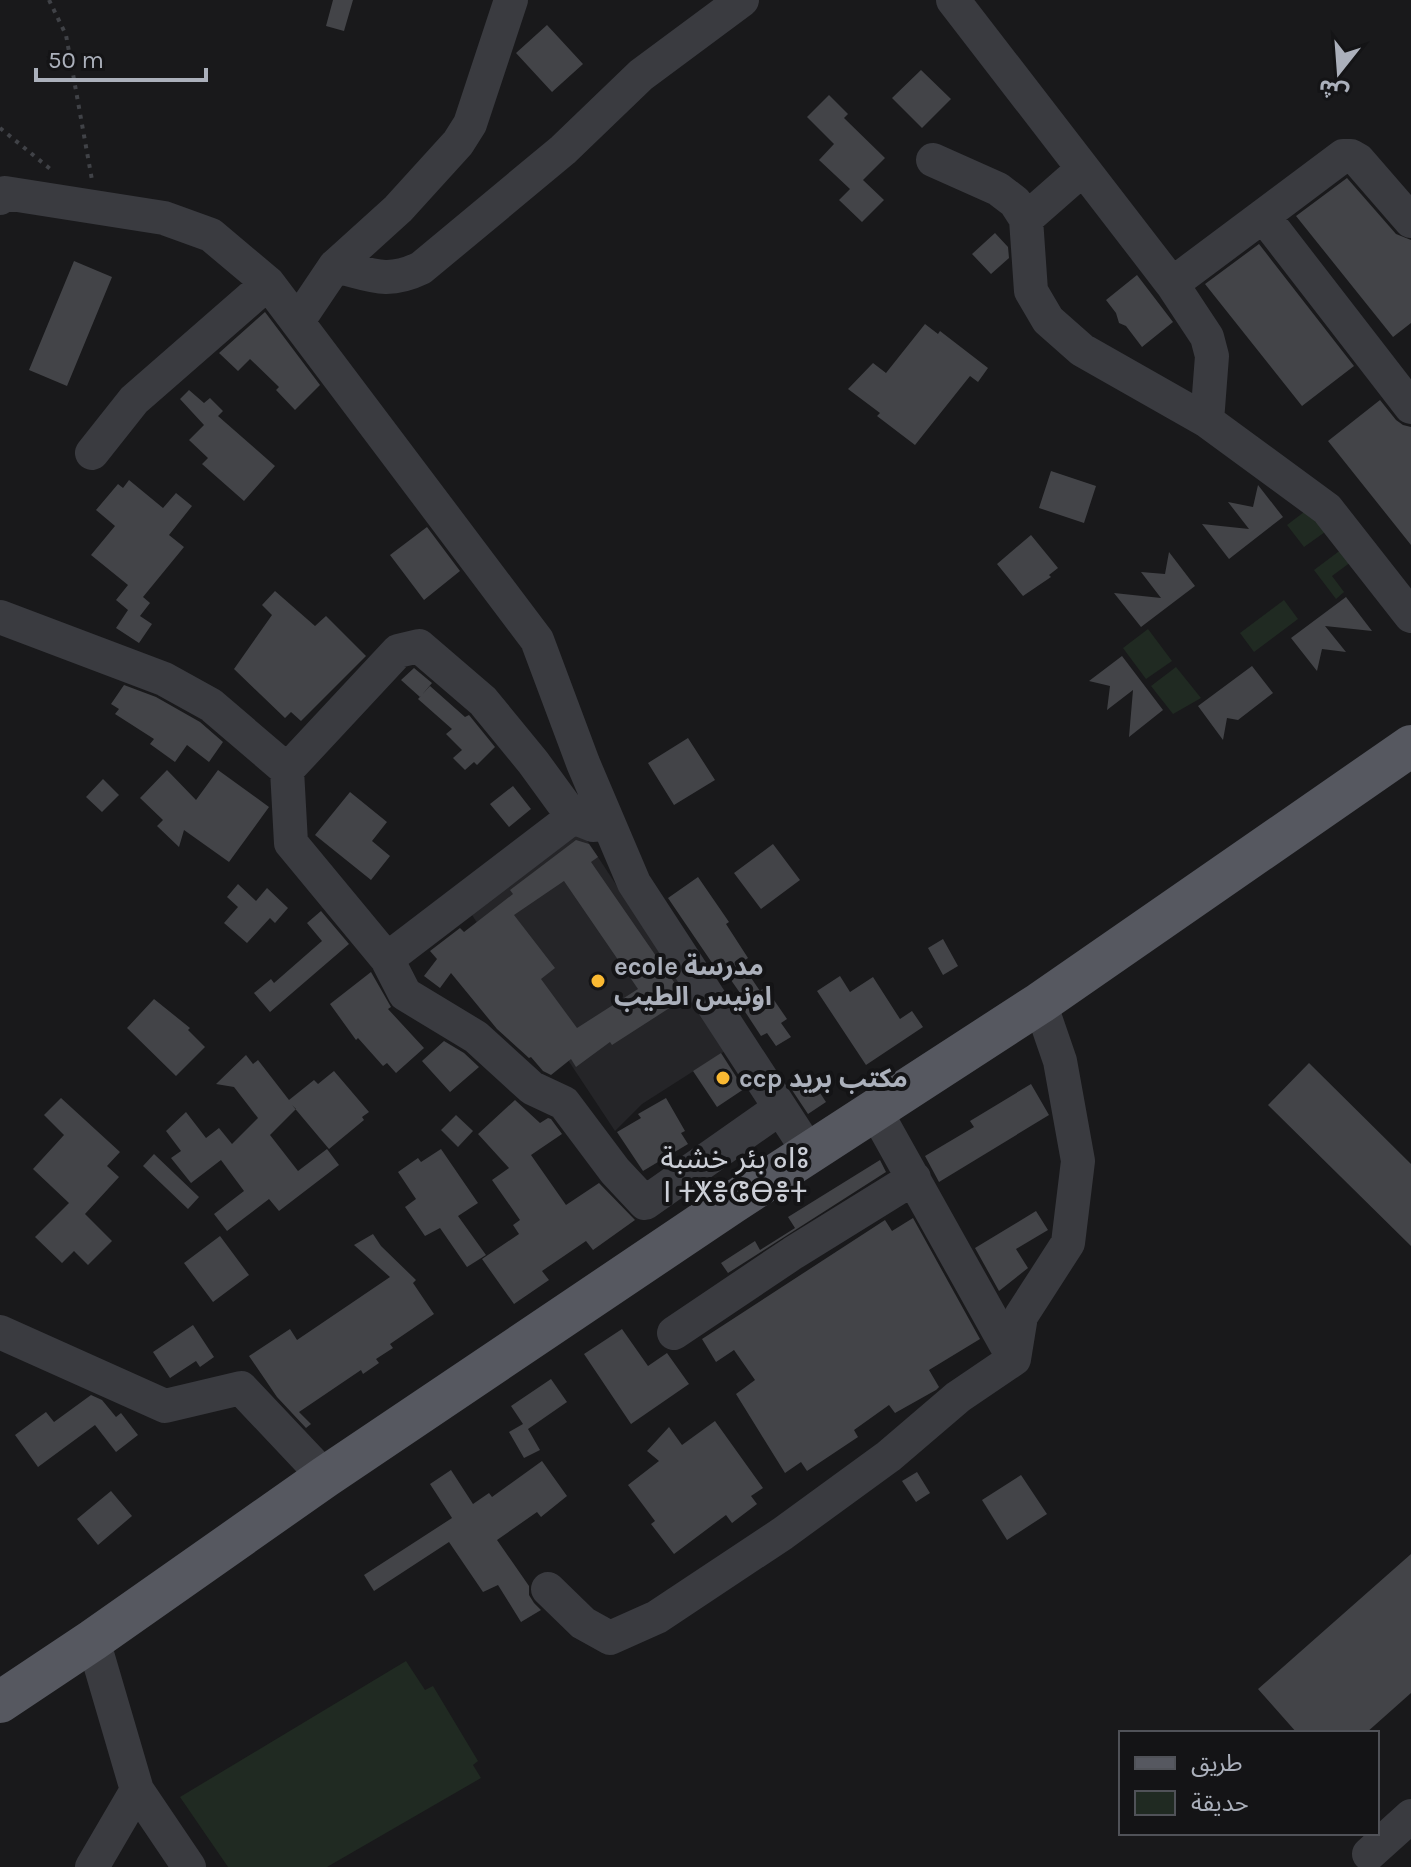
<svg xmlns="http://www.w3.org/2000/svg" width="1411" height="1867" viewBox="0 0 1411 1867" font-family="Karla,'Noto Sans Arabic','Noto Sans Tifinagh',sans-serif">
<style>
.built{fill:#252528}
.green{fill:#202a22}
.building{fill:#434448;fill-rule:evenodd}
.lines{fill:none;stroke-linecap:round;stroke-linejoin:round}
.path{stroke:#404247;stroke-width:4;stroke-dasharray:4 6;stroke-linecap:butt}
.minor{stroke:#3a3b40;stroke-width:34}
.major{stroke:#565860;stroke-width:42}
.poi-dot{fill:#fab932;stroke:#141416;stroke-width:3}
.labels{text-anchor:middle;stroke-width:8;stroke-linejoin:round;paint-order:stroke}
.poi-label{font-size:26px;font-weight:bold;fill:#abb0bb;stroke:#141416;text-anchor:start}
.quarter-label{font-size:30px;fill:#cccfd7;stroke:#141416}
</style>
<rect width="100%" height="100%" fill="#19191b"/>
<path class="built" d="M577 825 725 1051 642 1104 615 1131 470 912Z"/>
<path class="green" d="M1308 509 1325 532 1304 547 1287 525Z
M1346 546 1355 559 1332 576 1344 592 1336 599 1314 570Z
M1284 600 1298 619 1254 652 1240 633Z
M1148 629 1172 661 1146 679 1123 648Z
M1176 667 1201 698 1173 714 1151 686Z
M406 1661 425 1690 433 1686 478 1761 473 1765 481 1778 327 1867H228L180 1797Z"/>
<path class="building" d="M333 0H353L344 31 326 26Z
M547 25 583 64 552 92 516 53Z
M921 70 951 99 922 128 892 98Z
M829 95 848 114 844 118 885 158 863 180 884 200 862 222 839 200 850 189 819 160 834 144 807 117Z
M1347 178 1396 234 1411 240V323L1393 337 1296 216Z
M995 233 1008 247 1009 258 991 274 972 254Z
M1259 244 1354 366 1302 406 1205 284Z
M74 261 112 277 67 386 29 370Z
M1137 275 1173 322 1142 347 1126 326 1119 323 1116 313 1106 300Z
M265 312 320 385 295 410 276 390 279 387 250 359 238 371 219 353Z
M925 324 938 334 940 331 988 368 978 382 970 376 915 445 877 416 880 413 848 389 873 363 886 373Z
M189 390 204 403 210 398 223 411 218 416 275 466 244 501 202 464 208 458 189 440 204 425 180 399Z
M1380 400 1396 420 1403 425 1411 427V545L1328 441Z
M1051 471 1096 486 1084 523 1039 508Z
M129 480 163 508 176 493 192 506 169 535 184 547 143 597 150 603 140 616 152 624 139 643 116 628 128 610 116 600 128 585 91 555 115 526 96 510 118 484 123 488Z
M1258 485 1283 517 1229 559 1202 524 1249 529 1228 502 1253 507Z
M427 527 460 571 424 600 390 555Z
M1031 535 1058 568 1049 575 1051 577 1023 596 997 564Z
M1169 552 1195 586 1141 627 1114 593 1161 598 1141 572 1165 574Z
M275 591 315 626 326 616 366 656 301 721 291 712 285 718 234 669 272 615 262 605Z
M1346 597 1372 631 1325 626 1346 652 1322 649 1317 671 1291 638Z
M1122 656 1163 710 1129 737 1133 690 1107 710 1110 686 1089 681Z
M1252 666 1273 693 1238 720 1227 718 1223 740 1198 706Z
M414 668 432 683 420 697 401 680Z
M124 685 156 697 200 722 223 742 209 762 187 745 175 762 150 744 154 739 115 714 119 709 111 704Z
M430 686 465 717 469 715 495 747 477 765 474 762 465 770 453 758 462 750 446 734 452 729 418 699Z
M688 738 715 780 674 805 648 763Z
M167 770 196 800 218 770 269 807 229 862 184 830 179 847 157 826 163 820 140 798Z
M103 779 119 795 102 812 86 797Z
M513 786 531 809 509 827 490 804Z
M350 792 387 822 372 841 390 856 371 880 315 835Z
M576 840 589 844 598 857 591 862 685 998 612 1045 610 1042 576 1067 571 1059 551 1075 543 1071 531 1057 529 1058 497 1029 451 973 440 988 424 976 437 959 430 951 460 928 464 932 513 894 510 890ZM564 881 638 989 577 1028 541 979 555 968 514 915Z
M773 844 800 880 761 909 734 873Z
M698 877 729 922 726 924 748 958 741 963 760 991 765 987 787 1019 781 1023 791 1037 776 1046 767 1033 761 1036 740 1004 745 1000 726 973 721 976 668 898Z
M238 884 256 901 267 888 288 908 275 923 270 918 247 943 224 923 238 907 227 897Z
M321 911 349 944 270 1012 254 993 271 979 274 983 322 941 307 923Z
M943 939 958 966 943 975 928 948Z
M371 972 391 1007 388 1009 424 1048 396 1073 387 1063 383 1066 358 1038 356 1040 330 1004Z
M840 976 850 992 873 977 900 1019 912 1011 923 1027 866 1065 817 991Z
M154 999 190 1028 188 1030 205 1047 176 1076 127 1028Z
M444 1041 464 1053 479 1067 450 1092 422 1061Z
M721 1053 744 1089 717 1107 693 1071Z
M246 1055 253 1064 258 1060 289 1100 314 1080 318 1084 334 1071 369 1112 362 1117 364 1120 329 1149 292 1105 296 1109 270 1135 298 1171 327 1149 339 1165 279 1211 269 1199 227 1231 214 1214 244 1191 221 1160 191 1183 171 1158 181 1151 166 1131 186 1112 206 1138 219 1128 232 1144 258 1118 234 1087 216 1084Z
M1309 1063 1411 1164V1246L1268 1105Z
M808 1075 826 1102 808 1114 790 1087Z
M1031 1084 1049 1115 939 1182 925 1156 974 1127 970 1121Z
M61 1098 120 1152 107 1166 119 1177 85 1214 112 1241 88 1265 74 1251 62 1263 35 1237 69 1203 33 1169 64 1135 44 1115Z
M666 1098 685 1131 681 1133 688 1144 643 1171 617 1132 641 1118 638 1114Z
M515 1100 540 1123 548 1118 551 1119 562 1134 531 1155 566 1205 599 1183 635 1220 593 1250 586 1241 542 1271 549 1280 514 1304 482 1259 519 1234 513 1225 520 1220 492 1180 509 1168 478 1134Z
M456 1115 473 1131 458 1147 441 1130Z
M441 1149 478 1203 458 1216 486 1255 467 1267 440 1228 425 1236 405 1207 416 1199 398 1172 418 1158 421 1162Z
M154 1154 199 1197 188 1209 143 1166Z
M880 1160 886 1172 728 1273 721 1263 755 1241 760 1250 795 1228 788 1217Z
M1036 1211 1048 1230 1016 1249 1028 1268 999 1291 975 1248Z
M913 1218 980 1339 929 1370 939 1387 936 1390 895 1413 889 1405 854 1430 858 1437 807 1471 801 1462 785 1473 736 1394 755 1380 734 1350 716 1362 702 1339 885 1220 892 1231Z
M373 1234 381 1246 416 1280 413 1283 434 1314 390 1344 393 1348 376 1359 379 1363 363 1374 361 1370 299 1412 311 1424 306 1428 277 1397 249 1356 290 1329 297 1340 390 1277 354 1245Z
M220 1236 249 1275 213 1302 184 1263Z
M193 1325 214 1357 200 1367 196 1361 170 1378 153 1352Z
M622 1329 648 1366 667 1353 689 1384 631 1424 584 1354Z
M551 1379 567 1402 528 1429 540 1450 524 1458 509 1432 523 1424 511 1406Z
M91 1395 102 1400 116 1417 121 1413 138 1435 116 1452 95 1425 38 1467 15 1435 46 1412 54 1422Z
M715 1421 763 1488 751 1496 757 1504 732 1523 726 1515 674 1554 651 1524 655 1521 628 1485 659 1461 647 1451 669 1427 682 1445Z
M542 1461 567 1496 541 1517 537 1512 497 1540 529 1586V1595L534 1603 541 1610 521 1622 498 1585 483 1592 449 1542 374 1591 364 1575 452 1518 430 1484 451 1470 473 1504 489 1493 492 1497Z
M917 1472 930 1493 916 1502 902 1481Z
M1021 1475 1047 1514 1007 1540 982 1500Z
M111 1491 132 1516 98 1545 77 1519Z
M1411 1554V1693L1366 1733H1297L1258 1689Z"/>
<g class="lines">
<path class="path" d="M49 0 66 35 92 180
M0 128 54 172"/>
<path class="minor" d="M953 0 1172 284 1207 337 1212 356 1207 421 1327 509 1411 616
M933 160 998 189 1015 202 1026 219 1031 291 1048 320 1082 350 1207 421
M0 198 5 193 164 218 211 235 268 283 537 640 583 763 634 883 809 1152
M1264 217 1411 407
M1026 219 1083 169
M335 266 398 209 458 143 470 124 511 0
M1172 284 1343 156H1351L1358 160 1411 221
M298 321 335 266C370 274 386 285 421 268L563 150 641 75 742 0
M92 453 134 400 268 283
M0 617 164 679 211 705 287 770 291 843 387 959 405 994 476 1037 532 1088 564 1103 615 1171 645 1203 780 1108
M287 770 398 651 419 646 483 701 533 762 573 817
M387 959 573 817 593 825
M0 1332 165 1406 241 1388 325 1477
M674 1333 793 1253 914 1178
M1014 1359 1021 1316 1068 1243 1078 1161 1060 1061 1040 1003
M548 1589 583 1623 610 1638 657 1617 782 1534 889 1456 958 1397 1014 1359 876 1112
M93 1640 137 1790 189 1867
M1369 1854 1411 1816
M92 1867 137 1790"/>
<path class="major" d="M0 1702 93 1640 325 1477 732 1203 1040 1003 1411 746"/>
</g>
<g class="poi-dot">
<circle cx="598" cy="981" r="8"/>
<circle cx="723" cy="1078" r="8"/>
</g>
<g class="labels">
<g class="poi-label">
<text x="614" y="975">ecole مدرسة<tspan x="614" dy="30">اونيس الطيب</tspan></text>
<text x="739" y="1087">ccp مكتب بريد</text>
</g>
<g class="quarter-label">
<text x="735" y="1168">بئر خشبة ⴰⵏⵓ<tspan x="735" dy="34">ⵏ ⵜⵅⴻⵛⴱⴻⵜ</tspan></text>
</g>
</g>
<rect x="1119" y="1731" width="260" height="104" fill="#141416" stroke="#505258" stroke-width="2"/>
<rect x="1135" y="1757" width="40" height="12" fill="#565860" stroke="#505258" stroke-width="2"/>
<text x="1191" y="1771" font-size="24" fill="#abb0bb">طريق</text>
<rect x="1135" y="1791" width="40" height="24" fill="#202a22" stroke="#505258" stroke-width="2"/>
<text x="1191" y="1811" font-size="24" fill="#abb0bb">حديقة</text>
<g transform="translate(1339 72) rotate(197)" stroke="#141416" stroke-width="6" paint-order="stroke">
<path d="M0-6L14 30L0 20L-14 30Z" fill="#abb0bb"/>
<text y="-12" font-size="22" font-weight="bold" text-anchor="middle" fill="#abb0bb">ش</text>
</g>
<path d="M36 68v12h170v-12" fill="none" stroke="#abb0bb" stroke-width="4"/>
<text x="48" y="68" font-size="24" fill="#abb0bb" stroke="#141416" stroke-width="6" paint-order="stroke">50 m</text>
</svg>
